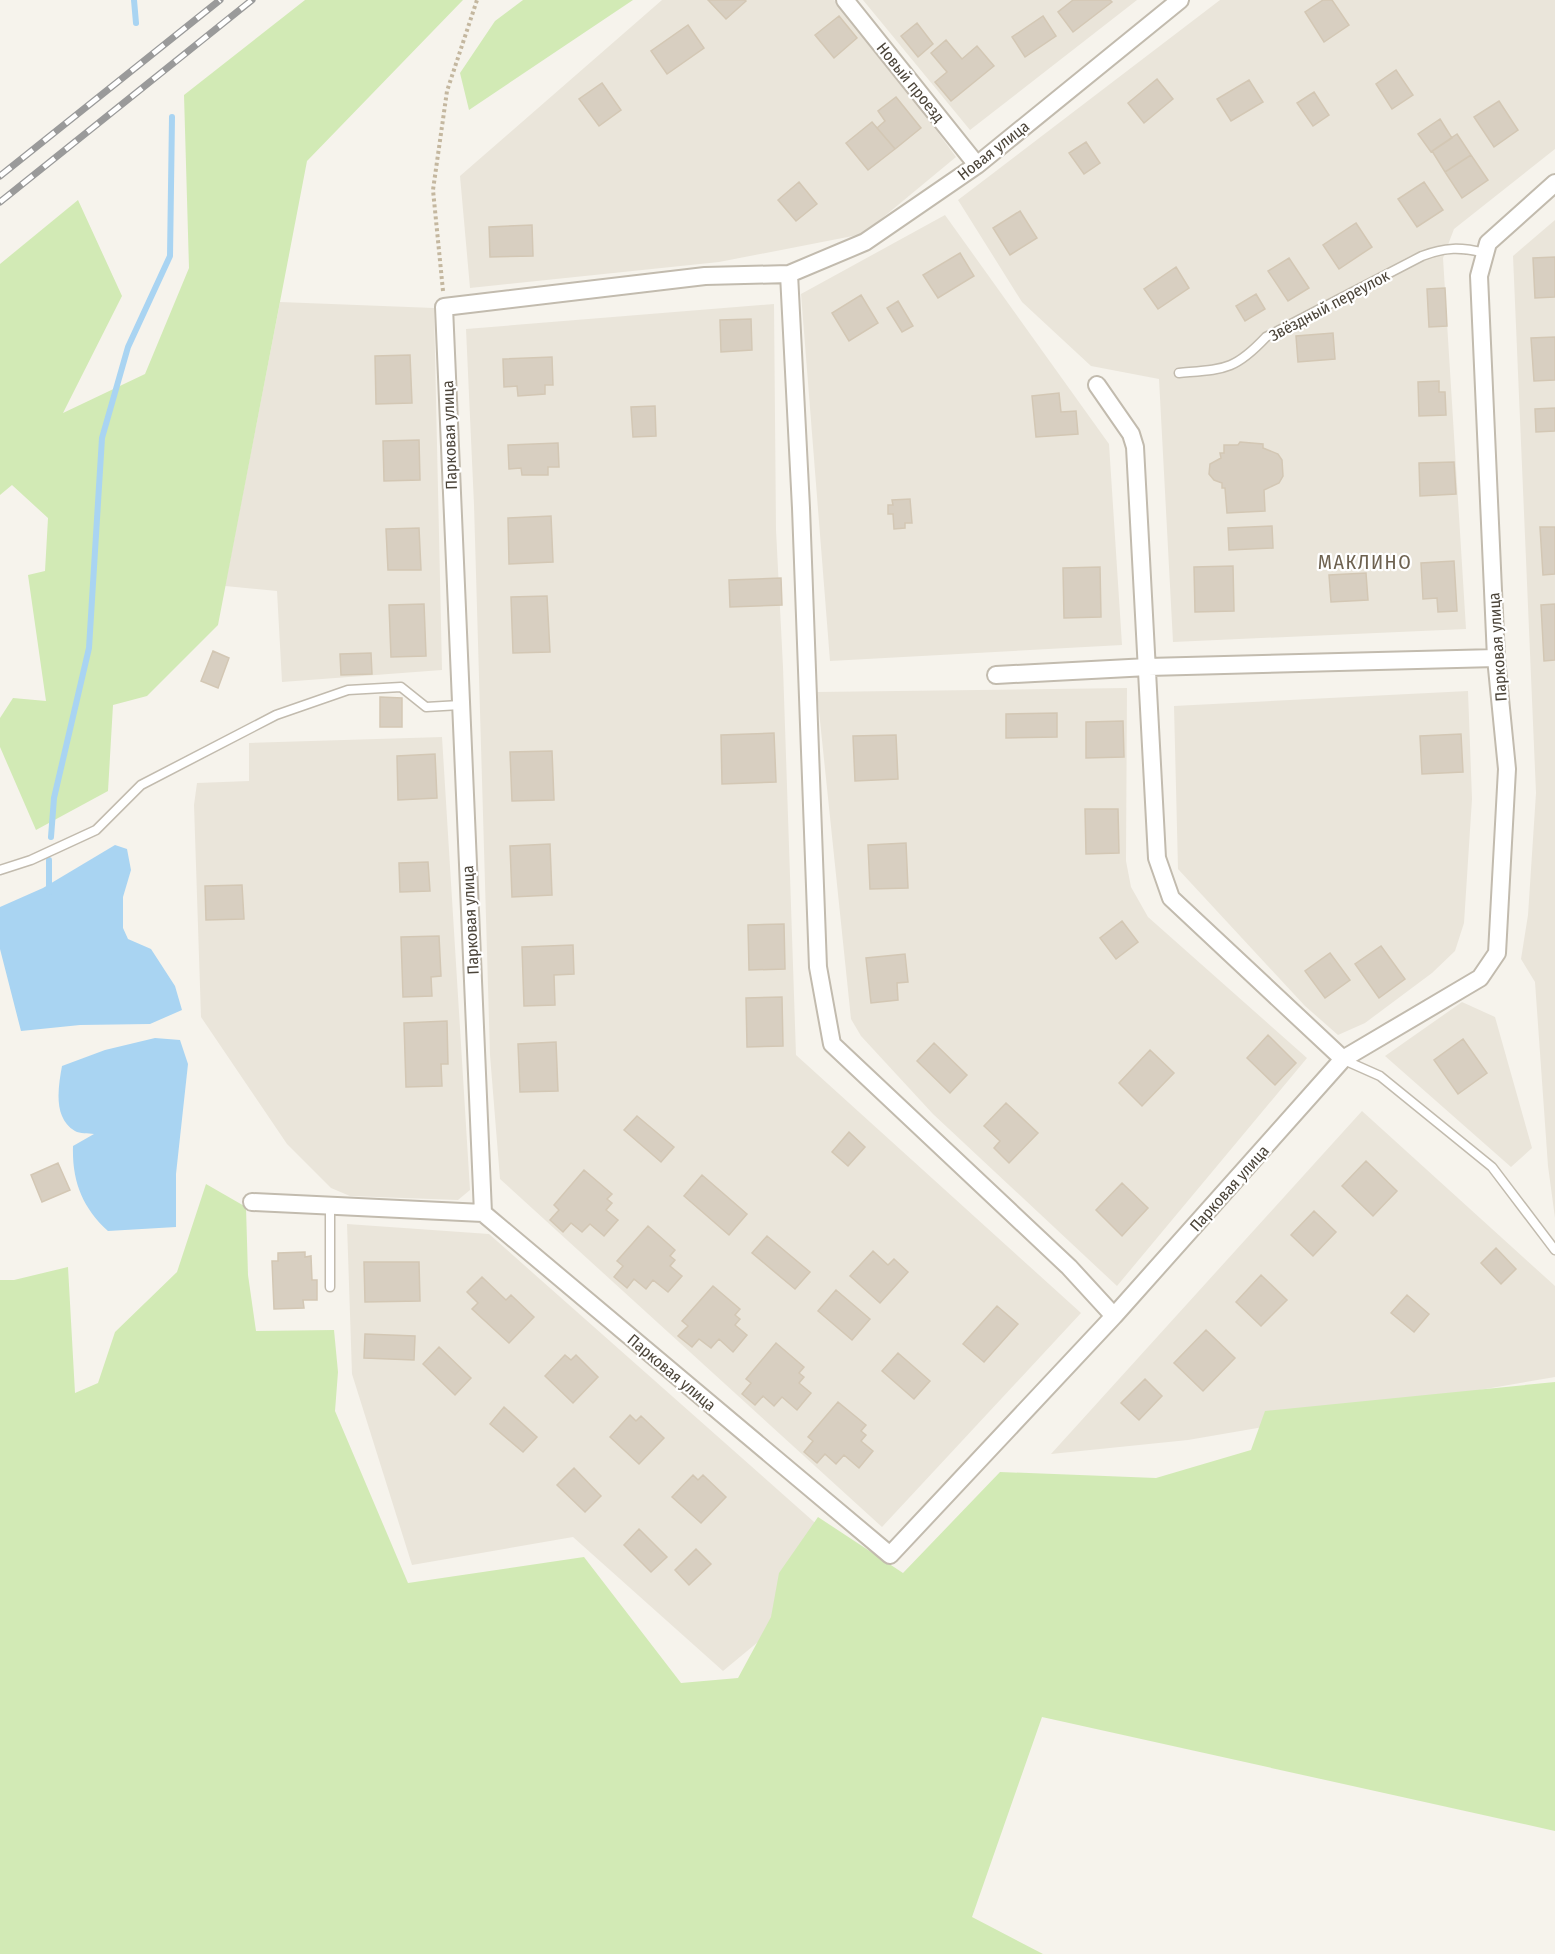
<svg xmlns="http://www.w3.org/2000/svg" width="1555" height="1954" viewBox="0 0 1555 1954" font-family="'Fira Sans Condensed',sans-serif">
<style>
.residential{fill:#eae5da}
.green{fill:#d2eab5}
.water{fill:#a9d4f2}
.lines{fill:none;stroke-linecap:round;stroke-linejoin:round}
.stream{stroke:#a9d4f2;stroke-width:6}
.building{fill:#d8cfc1;stroke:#d3c7b4;stroke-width:1.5}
.service-casing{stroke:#c2bbae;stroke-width:11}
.minor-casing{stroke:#c2bbae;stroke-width:20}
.path{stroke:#c4b79f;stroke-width:4;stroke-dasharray:3 3;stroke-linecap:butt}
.service{stroke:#fff;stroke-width:8}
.minor{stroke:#fff;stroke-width:16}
.rail-casing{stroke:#9a9a9a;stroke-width:7}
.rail{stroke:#fff;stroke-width:4.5;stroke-dasharray:14;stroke-linecap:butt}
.labels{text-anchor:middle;stroke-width:4.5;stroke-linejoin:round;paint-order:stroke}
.street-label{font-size:16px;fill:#4b4439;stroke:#fff}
.quarter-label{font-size:20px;letter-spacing:1.5px;fill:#6e6250;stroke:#fff}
</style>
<rect width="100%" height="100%" fill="#f6f3ec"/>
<path class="residential" d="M662 0H834L875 47 956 157 863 234 719 262 470 288 460 176Z
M863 0H1137L970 130Z
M1220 0H1555V149L1454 229 1443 258 1466 629 1173 642 1159 379 1091 366 1022 302 958 200Z
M945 215 1109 444 1122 645 830 661 801 294Z
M1555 220V1218L1548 1166 1535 982 1521 959 1528 915 1536 793 1513 256Z
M280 302 434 308 442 670 282 682 277 591 225 586Z
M774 304 776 530 783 667 796 1055 1081 1313 882 1527 500 1179 490 1055 474 505 466 329Z
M1127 688 1126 861 1131 887 1148 917 1307 1058 1117 1286 933 1114 861 1036 851 1019 817 692Z
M1468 691 1472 799 1464 923 1455 951 1432 973 1365 1023 1338 1035 1305 1006 1178 869 1174 706Z
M442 737 470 1190 458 1200 350 1196 331 1188 287 1144 201 1017 194 805 197 783 249 781V743Z
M1462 1002 1495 1017 1532 1148 1511 1167 1385 1056Z
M1362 1111 1555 1286V1377L1188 1440 1051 1454Z
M347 1224 489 1234 857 1560 723 1671 573 1537 412 1565 352 1374Z"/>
<path class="green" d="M305 0H463L307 161 218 625 147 696 113 705 108 791 36 830 0 747V718L13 698 46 701 28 575 45 571 48 518 12 485 0 495V264L78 200 122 296 63 413 145 374 189 268 184 95Z
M523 0H633L469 110 460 73 495 21Z
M206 1184 246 1207 248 1275 256 1331 334 1330 338 1372 335 1411 408 1583 584 1557 681 1683 738 1678 771 1617 779 1573 818 1517 903 1573 1000 1472 1156 1478 1251 1450 1265 1411 1555 1382V1831L1042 1717 972 1917 1043 1954H0V1280H14L68 1267 75 1393 98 1383 115 1332 177 1272Z"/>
<path class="water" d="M115 845 127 849 131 870 123 897V928L128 939 151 949 175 986 182 1010 150 1024 80 1025 21 1031 0 949V907L43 888Z
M155 1038 180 1040 188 1064 176 1174V1227L108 1231C82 1207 72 1181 73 1146L94 1134C88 1133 80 1134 75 1131 53 1118 58 1088 62 1066L105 1050Z"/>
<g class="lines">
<path class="stream" d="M134 0 136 23
M51 837 54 798 89 648 102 438 128 347 170 256 172 117
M49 860V892"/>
</g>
<path class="building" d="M708 0H745L746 1 726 19Z
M1073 0H1110L1112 2 1073 32 1058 12Z
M1323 0H1332L1349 25 1324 42 1305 12Z
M839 16 857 38 834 58 815 35Z
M1043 16 1056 36 1025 57 1012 37Z
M917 23 933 44 918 57 901 36Z
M688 25 704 48 667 74 651 51Z
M946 40 962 59 977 46 994 66 951 101 935 82 947 72 931 53Z
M1396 70 1413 95 1392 109 1376 84Z
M1157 79 1173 99 1144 123 1128 103Z
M1249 80 1263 102 1231 121 1217 99Z
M602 83 621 110 599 126 579 99Z
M1314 92 1329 115 1313 126 1297 103Z
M896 97 921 128 895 149 877 128 885 121 878 111Z
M1499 101 1518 130 1494 147 1474 117Z
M1440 119 1452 138 1431 152 1418 134Z
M872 122 895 149 868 170 846 143Z
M1457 134 1471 155 1445 172 1432 151Z
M1086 142 1100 163 1084 174 1069 153Z
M1471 155 1488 180 1462 198 1445 172Z
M799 182 817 204 796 221 778 200Z
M1424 182 1443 210 1417 227 1398 199Z
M1020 211 1037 238 1010 255 993 228Z
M1356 223 1372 247 1339 269 1323 245Z
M532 225 533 256 490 257 489 227Z
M960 253 974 276 938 298 923 275Z
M1555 257V297L1535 298 1533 258Z
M1289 258 1309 288 1288 301 1268 271Z
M1176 267 1189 288 1158 309 1144 289Z
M1445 288 1447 326 1429 327 1427 289Z
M1256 294 1265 309 1245 321 1236 306Z
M861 295 878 323 849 341 832 313Z
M898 301 913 326 902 332 887 308Z
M751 319 752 350 721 352 720 320Z
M1333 333 1335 359 1298 362 1296 336Z
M1555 337V380L1534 381 1531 338Z
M410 355 412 403 376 404 375 356Z
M552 357 553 385H545V394L518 396 517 386 504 387 503 359Z
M1439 381V392H1445L1446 415 1419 416 1418 382Z
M1059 393 1061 412 1076 411 1078 434 1036 437 1032 396Z
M655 406 656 436 633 437 631 407Z
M1555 408V431L1536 432 1535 409Z
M419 440 420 480 384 481 383 441Z
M1240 442 1263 444V448L1278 454 1282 460 1283 476 1279 483 1264 490 1265 511 1227 513 1225 488H1222V483L1214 480 1209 474 1210 464 1221 458 1220 453H1224V445H1238Z
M558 443 559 467H548V475H522L521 468 509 469 508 445Z
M1454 462 1456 494 1420 496 1419 463Z
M910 499 912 523H905V528L894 529 893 514H888V505H893L892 500Z
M551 516 553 562 509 564 508 518Z
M1272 526 1273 548 1229 550 1228 528Z
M1540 527H1555V574L1543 575Z
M419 528 421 570H388L386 529Z
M1454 561 1457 611 1438 612 1437 598 1423 599 1421 563Z
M1233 566 1234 611 1195 612 1194 567Z
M1100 567 1101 617 1064 618 1063 568Z
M1366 573 1368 600 1331 602 1329 575Z
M781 578 782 605 730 607 729 580Z
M547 596 550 652 513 653 511 597Z
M424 604 426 656 391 657 389 605Z
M1555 604V660L1544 661 1541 605Z
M213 651 229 658 218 688 201 681Z
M371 653 372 674 341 675 340 654Z
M380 697 402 698V727H380Z
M1057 713V737L1006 738V714Z
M1123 721 1124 757 1086 758V722Z
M774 733 776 782 722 784 721 735Z
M1461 734 1463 772 1422 774 1420 736Z
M896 735 898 779 855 781 853 736Z
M552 751 554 800 512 801 510 752Z
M435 754 437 798 398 800 397 756Z
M1085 809H1118L1119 853 1086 854Z
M906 843 908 888 870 889 868 845Z
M550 844 552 895 512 897 510 846Z
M428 862 430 891 400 892 399 863Z
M242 885 244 919 206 920 205 886Z
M1122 921 1138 942 1116 959 1100 938Z
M784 924 785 969 749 970 748 925Z
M439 936 441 976 431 977 432 996 403 997 401 937Z
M573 945 574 974 554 975 555 1005 524 1006 522 947Z
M1381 946 1405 979 1379 998 1355 964Z
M1330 953 1350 980 1325 998 1305 971Z
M905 954 908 982 897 983 898 1000 871 1003 866 958Z
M782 997 783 1046 747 1047 746 998Z
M447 1021 448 1064H441L442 1086 406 1087 404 1023Z
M1268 1035 1296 1063 1275 1085 1247 1058Z
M1463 1039 1487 1073 1458 1094 1434 1060Z
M556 1042 558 1091 520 1092 518 1044Z
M934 1043 967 1075 950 1093 917 1061Z
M1150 1050 1174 1073 1142 1106 1119 1083Z
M1006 1103 1038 1133 1009 1163 994 1148 1000 1141 984 1126Z
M637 1116 674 1147 661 1162 624 1130Z
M849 1132 865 1147 848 1166 832 1152Z
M1366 1161 1397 1191 1373 1216 1342 1186Z
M58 1163 70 1190 42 1202 31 1175Z
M584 1170 612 1194 607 1199 612 1203 606 1210 618 1220 604 1236 590 1224 582 1232 571 1223 563 1232 550 1220 559 1210 554 1205Z
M702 1175 747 1214 729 1235 684 1196Z
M1122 1183 1148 1208 1122 1236 1096 1210Z
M1314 1211 1336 1232 1313 1256 1291 1235Z
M648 1226 675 1250 670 1256 675 1260 670 1266 682 1276 668 1292 653 1280 646 1289 634 1279 627 1288 614 1277 623 1266 617 1261Z
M767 1236 810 1272 795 1289 752 1253Z
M1496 1248 1516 1269 1501 1284 1481 1263Z
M873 1251 888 1265 894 1259 908 1272 880 1303 850 1276Z
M305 1252V1257L311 1256 312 1280H317V1300H303L304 1308 274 1309 272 1261H278V1253Z
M364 1262H419L420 1301 365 1302Z
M1261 1275 1287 1300 1261 1326 1236 1302Z
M482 1277 506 1300 511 1295 534 1317 509 1343 472 1309 478 1303 467 1292Z
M713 1286 740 1309 735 1315 740 1319 735 1325 747 1335 733 1352 719 1339 711 1348 699 1339 692 1347 678 1336 688 1326 682 1321Z
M836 1290 870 1319 852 1340 818 1311Z
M1407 1295 1429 1314 1414 1332 1391 1313Z
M997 1306 1018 1324 984 1362 963 1344Z
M1206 1330 1235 1358 1203 1391 1174 1363Z
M365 1334 415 1336 414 1360 364 1358Z
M776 1343 804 1367 799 1373 804 1377 799 1383 811 1393 797 1410 782 1397 774 1406 763 1396 755 1405 742 1394 751 1383 746 1379Z
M439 1347 471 1378 455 1395 423 1364Z
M898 1353 930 1381 914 1399 882 1371Z
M565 1355 571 1360 576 1355 598 1377 573 1403 545 1376Z
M1145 1379 1162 1396 1139 1420 1121 1403Z
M838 1402 866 1425 861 1431 866 1435 861 1441 873 1451 859 1468 844 1455 836 1464 825 1454 817 1463 804 1452 813 1441 808 1437Z
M504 1407 537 1437 523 1452 490 1424Z
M630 1415 636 1421 641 1416 664 1438 639 1464 610 1437Z
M574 1468 601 1496 585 1512 557 1485Z
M693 1475 698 1480 703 1475 726 1497 701 1523 672 1497Z
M639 1529 667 1557 651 1572 624 1545Z
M696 1549 711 1564 689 1585 675 1570Z"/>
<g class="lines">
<defs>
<path id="service" d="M1179 373C1224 369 1234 371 1266 337L1422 256C1445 247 1461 247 1485 253
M0 870 31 860 96 830 141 785 276 715 348 690 401 687 426 707 460 705
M1344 1060 1380 1076 1492 1167 1555 1250
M330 1206V1287"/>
<path id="minor" d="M845 0 977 165
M1180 0 977 165 865 242 789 274 705 276 444 307 483 1213 890 1555 1114 1316 1343 1059 1480 978 1497 953 1507 769 1496 658 1479 276 1488 243 1555 183
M789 274 801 508 818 967 832 1044 1069 1267 1114 1316
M1097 385 1131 434 1135 447 1157 858 1171 898 1343 1059
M996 675 1148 667 1496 658
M252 1202 483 1213"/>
</defs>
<use href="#service" class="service-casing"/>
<use href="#minor" class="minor-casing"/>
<path class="path" d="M443 291 433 190 447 91 477 0"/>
<use href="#service" class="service"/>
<use href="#minor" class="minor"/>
<defs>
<path id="rail" d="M0 176 220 0
M0 202 252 0"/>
</defs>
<use href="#rail" class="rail-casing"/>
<use href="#rail" class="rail"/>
</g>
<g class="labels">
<g class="street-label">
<text transform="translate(911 82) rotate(51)" y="6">Новый проезд</text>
<text transform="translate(993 150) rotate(-38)" y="6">Новая улица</text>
<text transform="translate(1329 305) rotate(-28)" y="6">Звёздный переулок</text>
<text transform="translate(449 435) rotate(-92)" y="6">Парковая улица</text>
<text transform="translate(1497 647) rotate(-94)" y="6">Парковая улица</text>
<text transform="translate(470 920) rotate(-93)" y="6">Парковая улица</text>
<text transform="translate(1229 1188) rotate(-48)" y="6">Парковая улица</text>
<text transform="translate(672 1372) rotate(40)" y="6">Парковая улица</text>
</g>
<g class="quarter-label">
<text x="1365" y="569">МАКЛИНО</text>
</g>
</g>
</svg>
